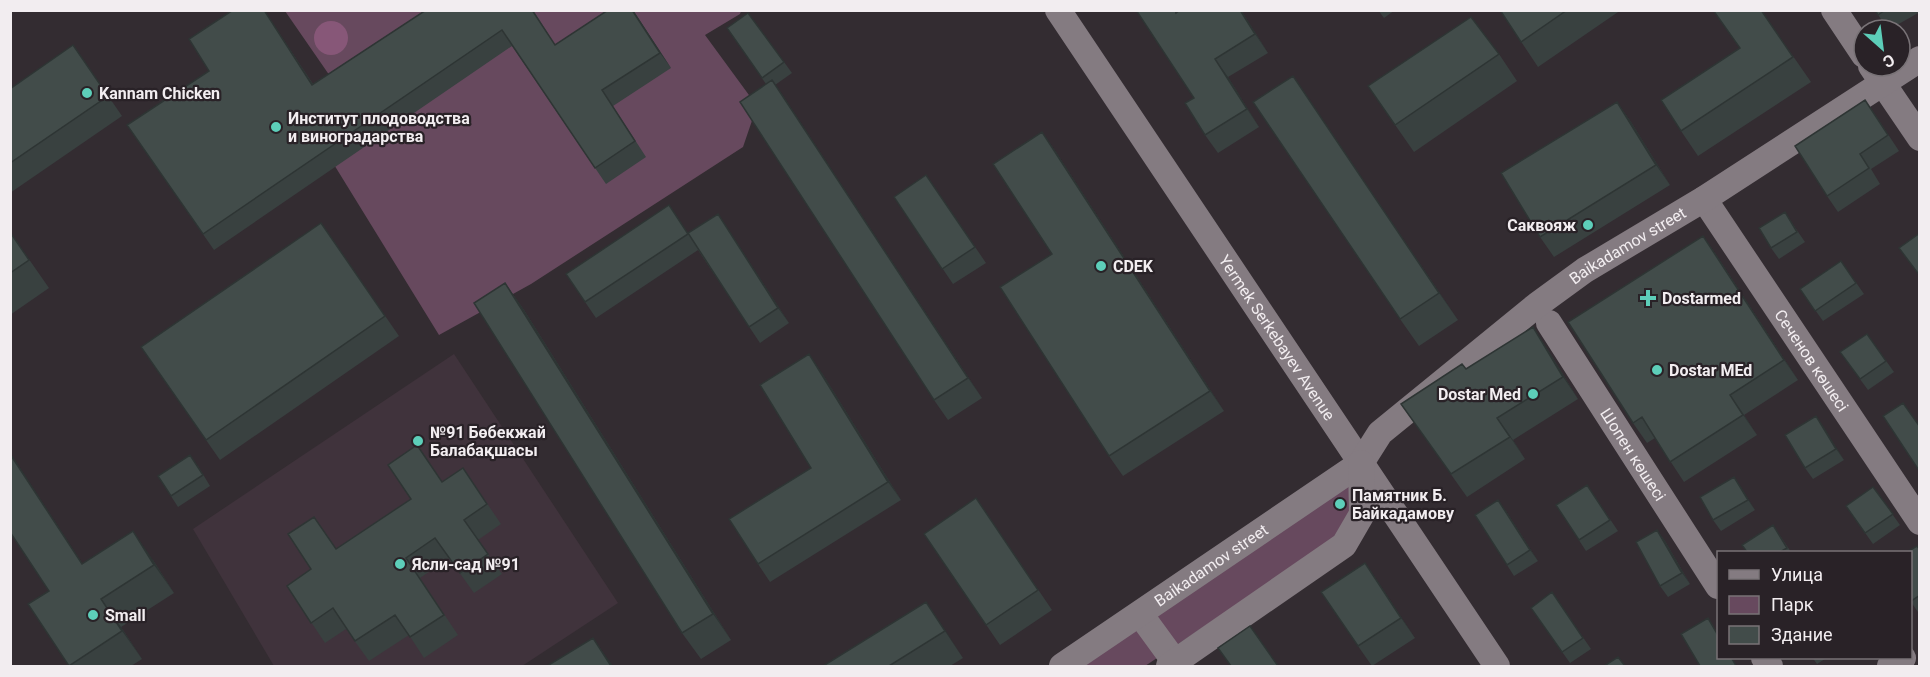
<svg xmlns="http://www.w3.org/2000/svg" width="1930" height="677" viewBox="0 0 1930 677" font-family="Roboto,sans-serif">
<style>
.built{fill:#40333c}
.green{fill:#67495e}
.water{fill:#875778}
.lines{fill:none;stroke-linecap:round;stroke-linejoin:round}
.minor{stroke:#847b81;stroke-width:26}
.wall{fill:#394140}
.shaded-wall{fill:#2e3534}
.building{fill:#424c4a;stroke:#2e3534;stroke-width:1.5}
.poi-dot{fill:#5dceb9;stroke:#292227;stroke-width:2}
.labels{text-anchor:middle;stroke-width:4.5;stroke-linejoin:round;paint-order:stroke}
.poi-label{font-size:16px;font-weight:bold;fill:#f2edf0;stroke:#292227;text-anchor:start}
.street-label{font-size:16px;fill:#f2edf0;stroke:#292227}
</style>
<rect width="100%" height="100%" fill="#332c31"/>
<path class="built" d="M454 354 618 603 522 666H274L193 529Z"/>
<path class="green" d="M285 11H741L740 14 705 35 757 106 743 147 531 284 439 335 333 163 370 134Z
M1356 474 1351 529 1145 666H1070Z"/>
<path class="water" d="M314 38a17 17 0 1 1 34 0a17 17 0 1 1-34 0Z"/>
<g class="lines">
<g class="minor">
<path id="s1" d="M1058 10 1497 666"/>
<path d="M1834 10 1864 55"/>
<path d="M1871 66 1920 138"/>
<path id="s2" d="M1704 199 1920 522"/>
<path id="s3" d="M1549 323 1718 586"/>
<path d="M1140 614 1175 662"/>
<path d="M1764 658 1770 666"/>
<path id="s4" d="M1062 666 1361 463 1380 433 1537 305 1585 270 1704 199 1920 59"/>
<path d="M1169 666 1344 545 1362 514 1361 463"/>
<path d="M1890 666 1903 658"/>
</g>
</g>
<path class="wall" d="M233 10H264L313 84 426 10H533L555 45 608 10H633L671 68 613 106 646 157 606 184 512 46 214 250 127 125 209 71Z
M1180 10H1241L1268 53 1228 77 1259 127 1218 153 1205 135 1194 98 1177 12Z
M1378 10H1395L1384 18Z
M1500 10H1621L1538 67Z
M1761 10 1811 82 1698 156 1681 131 1740 48Z
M1875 10H1920V12L1888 30Z
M727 28 784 62 792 73 775 85 982 398 948 420 934 400 766 84Z
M73 45 122 116 10 193V89Z
M1499 54 1517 81 1414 152 1368 86Z
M1617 102 1631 122 1670 185 1554 257 1540 237Z
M1311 103 1458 320 1419 346 1400 319Z
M1876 116 1899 151 1871 169 1880 184 1838 212 1827 196Z
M1042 132 1056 152 1224 411 1123 476 1109 456Z
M926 175 986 263 953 284 894 197Z
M718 214 789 323 760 343 698 250 596 318 566 274 688 233Z
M321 223 399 336 220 460 141 347Z
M1792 223 1805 242 1779 259 1771 248Z
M10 232 49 288 10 315Z
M1703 236 1717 256 1798 380 1744 415 1757 435 1684 482 1655 438 1647 443 1633 423Z
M1841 261 1864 294 1823 321 1800 289Z
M505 283 524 310 731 640 701 659 682 633Z
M1867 334 1894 372 1868 390 1840 352Z
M1548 350 1578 399 1513 440 1525 459 1467 497 1401 404 1466 369Z
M822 373 901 500 770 582 758 564 811 468Z
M1816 416 1844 460 1813 479 1805 468Z
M198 466 210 486 178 507 158 476Z
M463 468 501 524 478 540 502 574 474 593 449 558 420 578 458 635 424 658 409 635 369 661 346 629 325 643 287 586 311 569 336 549Z
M1734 477 1755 510 1721 531 1713 520Z
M1587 485 1618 531 1586 551 1556 505Z
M1873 487 1900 525 1873 544 1846 506Z
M976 498 1052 610 1000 645 924 534Z
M1506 511 1538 561 1514 576 1507 565Z
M1773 525 1791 552H1747Z
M1657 530 1665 541 1690 584 1668 597 1660 586Z
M1920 550V611L1918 612 1911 602V552Z
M153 560 174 593 121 627 142 659 131 666H69L49 591 83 563Z
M1365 563 1415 638 1372 666 1358 646Z
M1552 592 1591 649 1570 663 1531 608Z
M926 602 963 658 950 666H823Z
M1812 657H1828L1817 664Z"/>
<path class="shaded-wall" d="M264 10 323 100 312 85Z
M632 10H633L671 68 660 53Z
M1240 10H1241L1268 53 1255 34Z
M1215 59 1228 77 1259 127 1247 109Z
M1293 76 1311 103 1458 320 1439 293Z
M772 80 786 100 982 398 968 378Z
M1617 102 1631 122 1670 185 1656 165Z
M1042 132 1056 152 1224 411 1210 391Z
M718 214 729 230 789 323 778 308Z
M1703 236 1717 256 1798 380 1784 360Z
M505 283 524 310 731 640 713 614Z
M1533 327 1548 350 1578 399 1563 377Z
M809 354 822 373 901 500 888 482Z
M1730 395 1744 415 1757 435 1743 415Z
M1816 416 1824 427 1844 460 1836 449Z
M1497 418 1513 440 1525 459 1510 437Z
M10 452 101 592 82 564 10 454Z
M1734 477 1742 488 1755 510 1748 500Z
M1498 500 1506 511 1538 561 1530 550Z
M1657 530 1665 541 1690 584 1682 573Z
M133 531 153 560 174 593 154 565Z
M1365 563 1379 583 1415 638 1401 618Z
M101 599 121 627 142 659 122 631Z
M926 602 944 628 963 658 945 631Z
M593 638 613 666H611Z"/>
<path class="building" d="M233 10H264L312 85 426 10H532L555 45 608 10H632L660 53 602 90 635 141 595 168 502 30 203 234 127 125 209 71 189 39Z
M1136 10H1175L1176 13 1180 10H1240L1255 34 1215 59 1247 109 1205 135 1185 103 1194 98Z
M1500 10H1567L1521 42Z
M1713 10H1761L1793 57 1681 131 1661 100 1740 48Z
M1875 10H1885L1878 15Z
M748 13 784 62 762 78 727 28Z
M1471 17 1499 54 1395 125 1368 86Z
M73 45 108 96 10 163V89Z
M1293 76 1439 293 1400 319 1253 102Z
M772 80 968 378 934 400 740 102Z
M1865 100 1888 135 1860 154 1869 168 1827 196 1795 146Z
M1617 102 1656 165 1540 237 1501 173Z
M1042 132 1210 391 1109 456 1000 287 1052 254 993 164Z
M926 175 975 247 942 269 894 197Z
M669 205 688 234 585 302 566 274Z
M1785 212 1797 232 1771 248 1759 228Z
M718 214 778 308 749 327 688 233Z
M321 223 385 316 206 440 141 347Z
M10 232 29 260 10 273Z
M1920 233V276L1899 248Z
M1703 236 1784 360 1730 395 1743 415 1670 462 1642 417 1633 423 1568 322Z
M1841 261 1856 283 1815 311 1800 289Z
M505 283 713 614 682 633 474 303Z
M1533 327 1563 377 1497 418 1510 437 1451 474 1401 404 1462 364 1466 369Z
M1867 334 1886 361 1860 379 1840 352Z
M809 354 888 482 758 564 729 519 811 468 760 385Z
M1903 403 1920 427V472L1883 416Z
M1816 416 1836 449 1805 468 1785 435Z
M417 445 442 482 463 468 487 504 464 520 488 554 460 573 435 538 406 558 444 615 410 637 395 615 355 641 333 608 311 623 287 586 311 569 288 534 314 517 336 549 411 499 388 465Z
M10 454 82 564 133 531 154 565 101 599 122 631 69 666 28 604 49 591 10 532Z
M190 455 203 475 171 496 158 476Z
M1734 477 1748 500 1713 520 1700 497Z
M1587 485 1610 520 1579 540 1556 505Z
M1873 487 1893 514 1865 533 1846 506Z
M976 498 1038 590 986 625 924 534Z
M1498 500 1530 550 1507 565 1475 515Z
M1773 525 1787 548 1780 552H1747L1742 545Z
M1657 530 1682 573 1660 586 1636 542Z
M1917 546 1920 550V595L1911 601V552H1907Z
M1365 563 1401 618 1358 646 1321 592Z
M1552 592 1583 638 1562 652 1531 608Z
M926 602 945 631 889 666H823Z
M1708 618 1719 637V657H1731L1736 666H1700L1681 634Z
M1250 626 1278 666H1231L1218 648Z
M593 638 611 666H547Z
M1618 657 1625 666H1604Z"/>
<g class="poi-dot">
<circle cx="87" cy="93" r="6"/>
<circle cx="276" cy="127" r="6"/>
<circle cx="1588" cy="225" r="6"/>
<circle cx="1101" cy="266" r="6"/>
<path d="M1645 289h6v6h6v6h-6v6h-6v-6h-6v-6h6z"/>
<circle cx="1657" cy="370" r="6"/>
<circle cx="1533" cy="394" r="6"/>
<circle cx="418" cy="441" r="6"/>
<circle cx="1340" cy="504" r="6"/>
<circle cx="400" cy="564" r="6"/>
<circle cx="93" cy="615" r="6"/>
</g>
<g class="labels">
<g class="poi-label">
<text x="99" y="99">Kannam Chicken</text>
<text x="288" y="124">Институт плодоводства<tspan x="288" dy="18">и виноградарства</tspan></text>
<text x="1576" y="231" text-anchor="end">Саквояж</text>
<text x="1113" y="272">CDEK</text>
<text x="1662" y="304">Dostarmed</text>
<text x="1669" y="376">Dostar MEd</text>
<text x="1521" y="400" text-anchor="end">Dostar Med</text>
<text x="430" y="438">№91 Бөбекжай<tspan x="430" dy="18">Балабақшасы</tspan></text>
<text x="1352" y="501">Памятник Б.<tspan x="1352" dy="18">Байкадамову</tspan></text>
<text x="412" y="570">Ясли-сад №91</text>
<text x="105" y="621">Small</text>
</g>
<g class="street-label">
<text dy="6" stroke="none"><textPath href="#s4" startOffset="708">Baikadamov street</textPath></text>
<text dy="6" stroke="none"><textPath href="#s1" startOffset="394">Yermek Serkebayev Avenue</textPath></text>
<text dy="6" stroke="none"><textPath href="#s2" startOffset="194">Сеченов көшесі</textPath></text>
<text dy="6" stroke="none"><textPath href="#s3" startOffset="156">Шопен көшесі</textPath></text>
<text dy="6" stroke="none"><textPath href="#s4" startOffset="180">Baikadamov street</textPath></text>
</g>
</g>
<rect width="1930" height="677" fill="none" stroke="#f2edf0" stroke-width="24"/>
<rect x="1717" y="551" width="195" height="108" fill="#292227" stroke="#797377" stroke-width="1.5"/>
<rect x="1729" y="570" width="30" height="9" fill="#847b81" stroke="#797377" stroke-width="1.5"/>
<text x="1771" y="581" font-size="18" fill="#f2edf0">Улица</text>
<rect x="1729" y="596" width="30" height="18" fill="#67495e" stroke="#797377" stroke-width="1.5"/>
<text x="1771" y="611" font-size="18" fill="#f2edf0">Парк</text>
<rect x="1729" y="626" width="30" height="18" fill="#424c4a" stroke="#797377" stroke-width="1.5"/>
<text x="1771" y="641" font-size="18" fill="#f2edf0">Здание</text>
<g transform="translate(1882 48) rotate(152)"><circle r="28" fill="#292227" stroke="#797377" stroke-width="1.5"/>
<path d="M0-4.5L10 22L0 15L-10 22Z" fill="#5dceb9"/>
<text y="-9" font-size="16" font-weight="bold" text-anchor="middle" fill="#f2edf0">С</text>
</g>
</svg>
